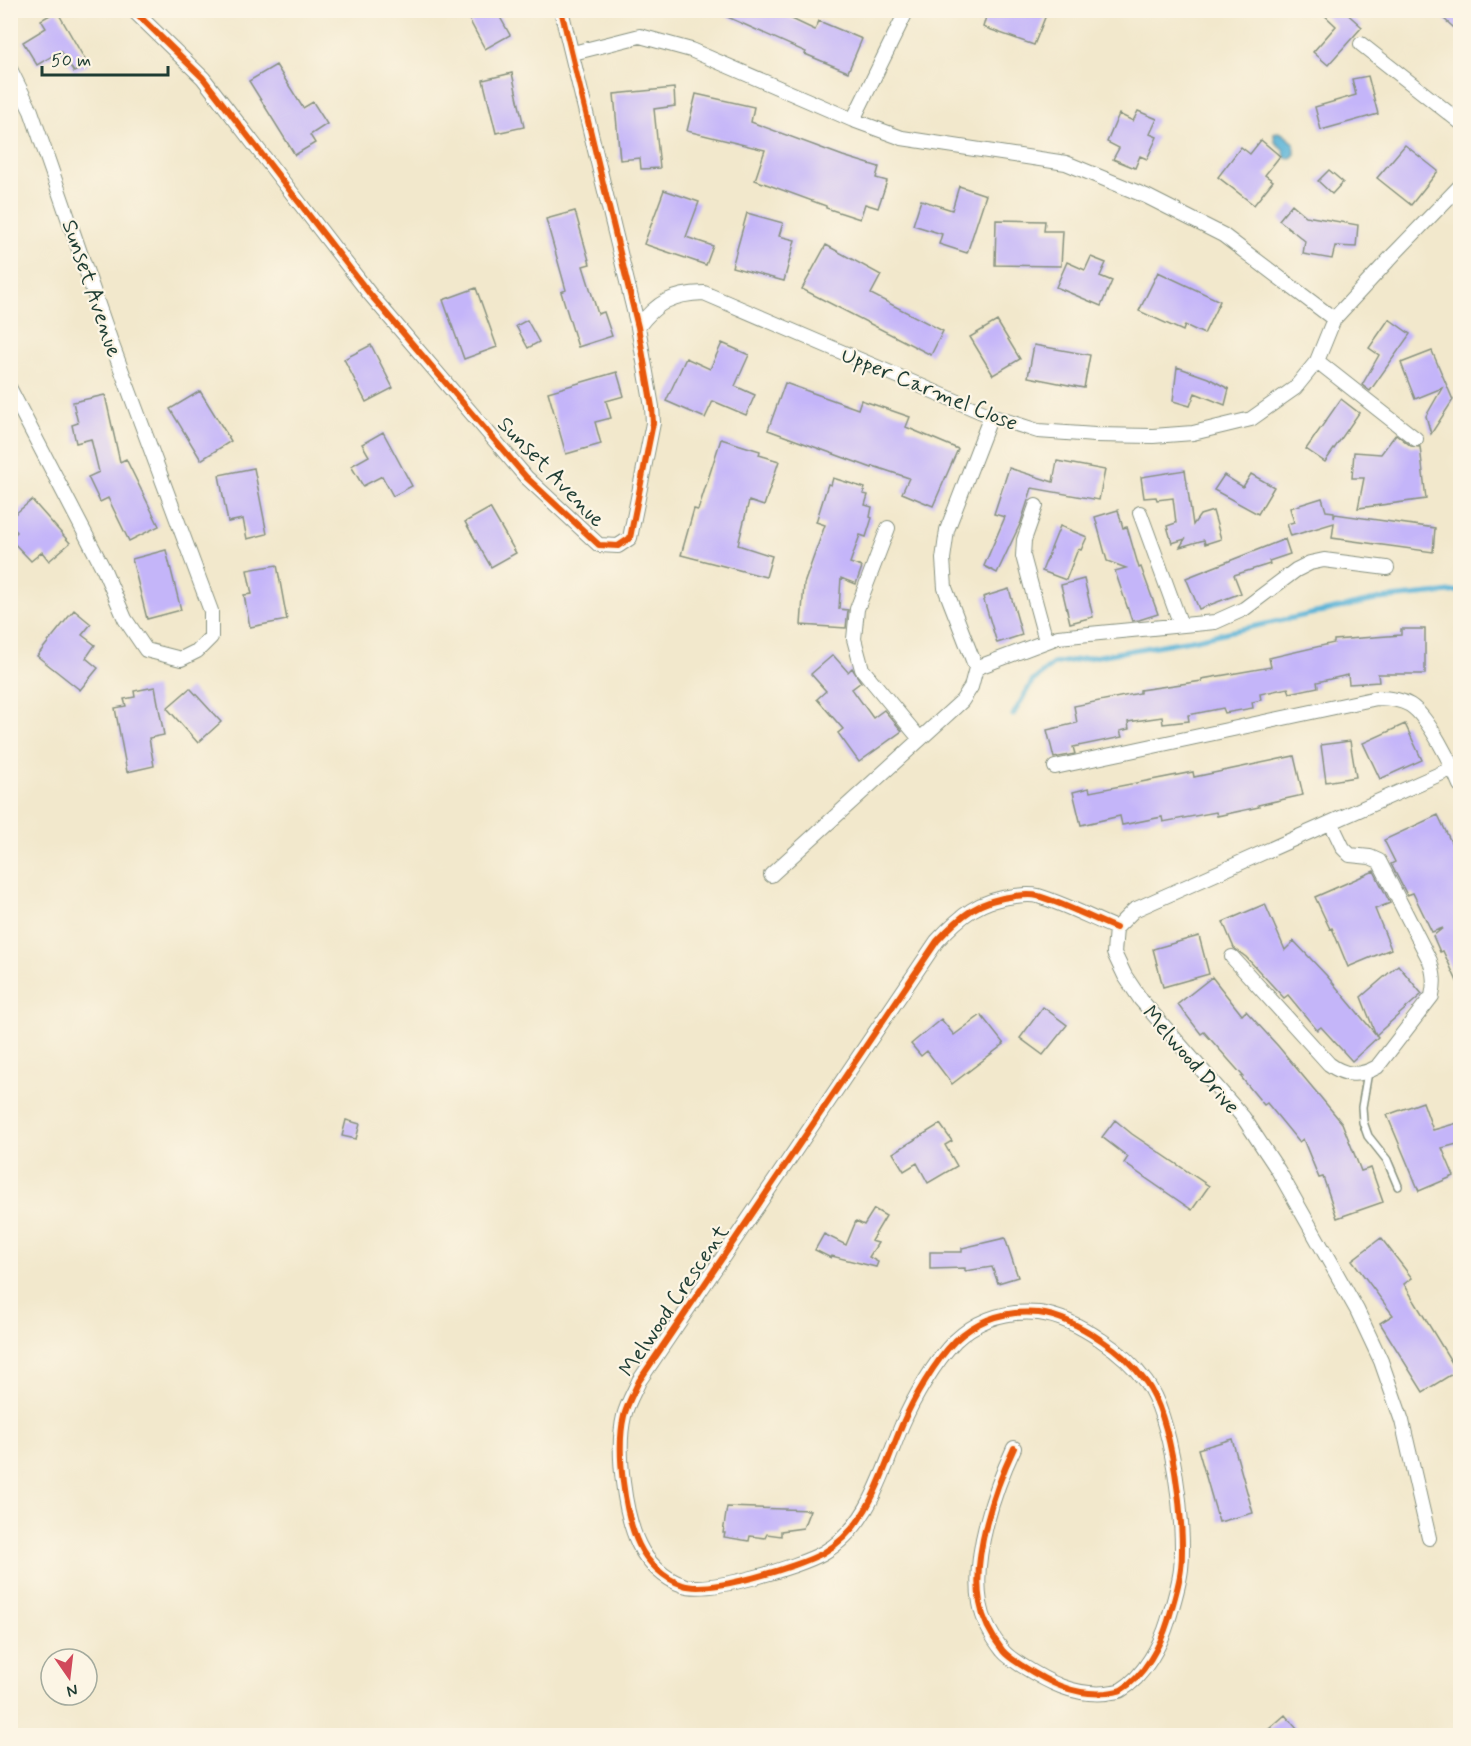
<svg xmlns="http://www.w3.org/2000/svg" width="1471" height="1746" viewBox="0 0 1471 1746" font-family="Mynerve,sans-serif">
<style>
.water{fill:#5ab4d8;stroke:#3c7886;stroke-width:1.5}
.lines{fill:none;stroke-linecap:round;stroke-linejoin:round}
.stream{stroke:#5ab4d8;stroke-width:5}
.building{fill:#c4b5f9}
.lane-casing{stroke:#889280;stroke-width:10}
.street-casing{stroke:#889280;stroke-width:16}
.lane{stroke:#fff;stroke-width:7}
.street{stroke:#fff;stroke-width:14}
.cycleway-casing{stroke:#fcf5e5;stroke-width:10}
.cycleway{stroke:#e8590c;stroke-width:6}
.labels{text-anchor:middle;stroke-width:4.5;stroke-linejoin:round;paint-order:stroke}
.street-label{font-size:22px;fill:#1f3d34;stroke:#fcf5e5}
</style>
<rect width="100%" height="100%" fill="#fcf5e5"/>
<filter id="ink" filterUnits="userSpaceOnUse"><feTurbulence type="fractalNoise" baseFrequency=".0167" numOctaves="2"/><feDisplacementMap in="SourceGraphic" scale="12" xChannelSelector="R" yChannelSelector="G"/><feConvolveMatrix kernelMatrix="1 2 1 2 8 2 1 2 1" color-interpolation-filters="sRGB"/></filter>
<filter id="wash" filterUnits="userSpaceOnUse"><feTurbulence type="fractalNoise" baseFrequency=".008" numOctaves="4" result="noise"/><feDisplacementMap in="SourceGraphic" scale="24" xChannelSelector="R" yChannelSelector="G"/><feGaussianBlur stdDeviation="1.35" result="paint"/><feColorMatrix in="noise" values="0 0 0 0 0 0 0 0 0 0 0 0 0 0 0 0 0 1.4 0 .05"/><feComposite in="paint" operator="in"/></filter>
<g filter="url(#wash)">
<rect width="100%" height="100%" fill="#f2e8cc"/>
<path class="water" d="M1278 132 1283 134 1294 143 1295 154 1291 158H1285L1284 150 1275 142 1274 134Z"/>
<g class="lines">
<path class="stream" d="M1013 715 1032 682 1053 664 1196 639 1380 599 1460 591"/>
</g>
<g id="blocks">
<path class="building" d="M464 10H496L510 35 485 49Z
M712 10H773L815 30 819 21 862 39 848 72 805 54 806 52Z
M988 10H1017L1032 16 1034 10H1048L1034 45 983 27Z
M1319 10H1343L1362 27 1328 65 1313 52 1336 26Z
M1434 10H1461V34Z
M57 11 88 65 74 72 61 51 37 65 23 42 46 28 41 20Z
M276 65 303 108 313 102 327 124 310 135 315 143 295 155 249 81Z
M512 73 524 127 496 133 483 80Z
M1368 76 1378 114 1321 130 1315 107 1356 95 1352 79Z
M674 88 675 106 654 109 660 168 641 169 640 158 620 160 614 94Z
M696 94 754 107 751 122 843 156 879 167 876 178 887 181 878 208 865 204 860 219 826 208V206L755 180 765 150 687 131Z
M1138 111 1157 119 1150 134 1157 137 1147 159 1140 156 1135 168 1113 159 1119 148 1107 142 1119 114 1133 121Z
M1261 140 1280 156 1265 175 1273 181 1254 205 1218 177 1241 147 1250 154Z
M1405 145 1438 171 1411 205 1377 178Z
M1329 170 1343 182 1332 194 1318 181Z
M959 186 986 195 967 253 939 244 942 234 913 225 921 200 952 210Z
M664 190 699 202 686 237 713 246 706 265 644 244Z
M1292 204 1306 216 1358 225 1356 247 1335 246 1332 259 1303 254 1305 241 1279 220Z
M575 211 590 264 583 266 598 314 604 312 612 336 578 347 561 292 566 290 546 219Z
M747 213 783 223 779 236 795 240 784 281 732 267Z
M996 220 1045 221 1044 231H1063L1061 266 995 265Z
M826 245 881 275 871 294 943 331 931 355 802 289Z
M1091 257 1106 263 1100 276 1112 281 1101 306 1056 287 1067 262 1085 270Z
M1158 272 1220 301 1204 334 1185 325 1183 331 1139 311Z
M476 288 497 347 464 359 443 300Z
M1389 319 1410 334 1370 391 1362 385 1379 355 1369 348Z
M527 320 539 342 528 348 516 326Z
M997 321 1020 359 993 375 970 337Z
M722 343 749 355 735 386 755 395 746 415 713 401 705 418 666 401 686 358 710 369Z
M371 345 393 388 366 402 344 359Z
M1034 345 1090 355 1084 388 1028 377Z
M1432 351 1453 400 1431 434 1426 416 1442 388 1415 399 1401 363Z
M1177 367 1208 378 1229 389 1225 405 1195 393 1190 406 1173 401Z
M617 372 624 396 606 401 611 418 595 422 601 444 566 454 548 392Z
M785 383 858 409 861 400 910 417 906 427 958 449 933 506 902 493 909 478 873 466 872 468 768 430Z
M200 391 231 441 201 460 170 409Z
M105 395 120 462 126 459 159 526 129 541 108 498 100 502 88 477 99 472 91 439 76 443 72 425 78 423 73 402Z
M1341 399 1359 413 1325 462 1306 449Z
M383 432 412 486 393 496 382 476 363 486 351 466 369 456 362 444Z
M1396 434 1411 446 1420 447 1426 499 1358 508 1364 478H1352L1354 452 1381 454Z
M721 439 760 451 759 455 779 461 764 506 749 501 738 545 772 556 766 577 681 555 694 509 698 510Z
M1057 461 1105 470 1099 500 1032 488 1021 522 997 573 984 566 1005 517 994 514 1009 468 1053 482Z
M254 468 267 534 247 539 243 519 228 522 219 475Z
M1185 470 1193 525 1200 515 1213 511 1221 539 1205 544 1204 540 1180 547 1185 539 1172 543 1167 526 1176 523 1173 498 1157 500 1156 497 1144 498 1141 477Z
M1251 474 1274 487 1258 514 1214 490 1224 475 1243 487Z
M833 478 865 488 863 494 868 495 865 505 872 507 870 517 872 518 866 537 860 535 850 563 862 567 856 584 841 578 839 609 848 610 846 628 801 625 804 584 825 525 816 522 828 484 831 485Z
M1322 498 1326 511 1334 512V518L1335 514 1435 528 1433 552 1332 538 1334 523 1291 536 1287 524 1294 522 1290 508Z
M32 500 70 543 49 561 42 552 31 561 10 539 17 532 10 524V518Z
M490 508 516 553 491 567 465 522Z
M1118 510 1123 528 1127 527 1139 568 1141 567 1158 614 1139 620 1132 621 1115 571 1126 568 1107 561 1095 517Z
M1060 526 1087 537 1081 550 1078 549 1066 580 1042 571Z
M1285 539 1290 554 1269 561 1270 564 1234 575 1241 593 1199 609 1186 578Z
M166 550 181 610 147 619 132 559Z
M277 565 287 620 250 627 244 595 252 594 247 570Z
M1084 579 1093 617 1070 623 1061 585Z
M1009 589 1022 635 997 643 983 597Z
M74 610 91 624 82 635 95 645 86 658 98 668 80 690 37 656Z
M1401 629H1425V674H1378L1379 682 1349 684 1348 675 1317 682 1318 687 1290 693 1288 688 1260 694 1261 700 1252 702 1253 708 1225 713 1223 708 1188 715 1189 721 1163 724 1162 717 1128 722 1129 729 1120 731 1122 737 1073 747 1075 754 1054 758 1047 730 1077 723 1074 706 1140 693V690L1202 681V679L1271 667 1269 658 1334 643V640L1401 635Z
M833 655 848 672 852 668 861 682 852 689 873 718 884 710 902 731 859 762 838 733 843 729 817 699 826 691 811 674Z
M155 687 164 735 149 738 154 766 127 772 115 708 126 706 124 699 135 697 134 691Z
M190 688 221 722 198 743 167 708Z
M1405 724 1422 760 1380 779 1363 743Z
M1350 741 1356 777 1326 782 1321 745Z
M1294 756 1303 795 1258 805 1259 807 1217 816 1216 812 1163 822 1162 817 1122 825 1120 816 1081 825 1073 792 1089 788 1090 792 1193 772 1194 777Z
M1438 815 1461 863V990L1443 951 1440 952 1433 936 1443 928 1432 932 1413 893 1407 895 1391 864 1395 862 1384 840Z
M1374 871 1390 903 1375 909 1391 949 1348 967 1332 928 1330 929 1315 897Z
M1265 904 1285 950 1294 941 1327 976 1378 1037 1352 1061 1321 1027 1317 1030 1288 995 1284 998 1246 957 1234 948 1223 922Z
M1199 936 1209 974 1163 987 1153 949Z
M1398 965 1422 994 1376 1035 1361 997Z
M1212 977 1242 1015 1246 1011 1278 1046 1342 1123 1361 1171 1371 1168 1383 1202 1337 1218 1323 1177 1319 1178 1303 1139 1299 1142 1267 1103 1264 1105 1241 1077 1243 1076 1204 1032 1201 1034 1178 1004Z
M1043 1007 1067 1025 1043 1055 1020 1038Z
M981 1015 1004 1044 952 1084 927 1051 921 1056 911 1044 941 1019 954 1035Z
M1423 1102 1433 1130 1461 1122V1143L1442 1148 1454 1176 1419 1191 1387 1115Z
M346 1120 360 1124 356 1139 342 1136Z
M1115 1120 1132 1134 1209 1186 1192 1210 1124 1163 1128 1157 1102 1137Z
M940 1124 952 1141 945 1145 957 1166 928 1183 917 1163 904 1171 893 1153Z
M874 1209 886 1216 871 1241 878 1243 869 1257 878 1262 876 1267 832 1256 831 1258 815 1250 824 1234 846 1245 856 1221 864 1225Z
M1005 1238 1018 1277 998 1283 992 1267 965 1271V1268L930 1269V1252H962V1248Z
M1381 1238 1412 1278 1404 1284 1457 1371 1423 1392 1380 1323 1393 1315 1352 1260Z
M1232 1439 1253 1513 1219 1522 1198 1449Z
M727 1507 810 1510 803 1528 781 1531V1536L767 1534 765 1538 750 1536 749 1541 724 1537 725 1533H723Z
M1285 1715 1303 1736H1261Z"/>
</g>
</g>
<g filter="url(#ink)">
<use href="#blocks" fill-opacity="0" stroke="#889280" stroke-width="1.5"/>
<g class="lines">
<defs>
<path id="lane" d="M1368 1072 1362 1107 1363 1122 1368 1136 1387 1160 1398 1186"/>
<path id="street" d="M133 10 203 78 369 293 526 477 599 545 618 546 630 538 653 423 652 407 638 327 561 10
M1361 44 1460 122
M573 53 640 36 691 50 853 120 902 138 1066 163 1146 196 1223 235 1334 319
M10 69 31 111 111 342 211 611V637L197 651 181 659 146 650 125 619 104 570 10 389
M853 120 907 10
M638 327C657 302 672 294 704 293L991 416 1038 431 1095 435 1153 436 1193 433 1251 419 1295 388 1317 361 1334 319 1395 253 1460 186
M1317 361 1416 439
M1036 506 1024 540 1023 556 1046 641
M1140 513 1181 625
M888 528 857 609 854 639 862 669 920 739
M976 668 1058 637 1215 622 1244 609 1296 570 1310 563 1324 560 1387 568
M1055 767 1377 698C1388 698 1400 699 1410 705 1428 716 1452 765 1460 785
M771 875 962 701 971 687 976 668 945 588 943 559 947 530 991 416
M1232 957 1329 1064C1345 1076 1359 1077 1377 1067L1432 996C1435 983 1434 974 1430 961L1379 861 1370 857 1350 855 1343 848 1331 823
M1014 1448C994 1490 972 1556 980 1603 983 1621 992 1637 1003 1651 1008 1657 1015 1661 1021 1665 1048 1682 1073 1696 1107 1693 1111 1692 1117 1692 1121 1690 1144 1677 1161 1644 1168 1621 1173 1604 1179 1586 1181 1569 1186 1526 1172 1417 1146 1382 1134 1366 1118 1351 1101 1340 1082 1327 1062 1316 1039 1313 1007 1310 978 1319 955 1341 935 1361 913 1399 902 1425 882 1472 870 1526 823 1553 798 1567 709 1594 683 1585 664 1579 647 1562 639 1545 624 1514 616 1449 624 1416 627 1404 634 1392 639 1381L937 941C961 915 979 900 1015 896 1022 895 1031 894 1038 896 1065 904 1091 918 1116 928
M1429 1538 1402 1421 1381 1361 1357 1310 1278 1170 1243 1117 1141 1000 1125 976 1114 953 1116 928 1134 910 1460 765"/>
</defs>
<use href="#lane" class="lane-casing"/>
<use href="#street" class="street-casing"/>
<use href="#lane" class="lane"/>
<use href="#street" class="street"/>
<defs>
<path id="cycleway" d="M133 10 203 78 369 293 526 477 599 545 618 546 630 538 653 423 652 407 638 327 561 10
M1014 1448C994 1490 972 1556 980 1603 983 1621 992 1637 1003 1651 1008 1657 1015 1661 1021 1665 1048 1682 1073 1696 1107 1693 1111 1692 1117 1692 1121 1690 1144 1677 1161 1644 1168 1621 1173 1604 1179 1586 1181 1569 1186 1526 1172 1417 1146 1382 1134 1366 1118 1351 1101 1340 1082 1327 1062 1316 1039 1313 1007 1310 978 1319 955 1341 935 1361 913 1399 902 1425 882 1472 870 1526 823 1553 798 1567 709 1594 683 1585 664 1579 647 1562 639 1545 624 1514 616 1449 624 1416 627 1404 634 1392 639 1381L937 941C961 915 979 900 1015 896 1022 895 1031 894 1038 896 1065 904 1091 918 1116 928"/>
</defs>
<use href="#cycleway" class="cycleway-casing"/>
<use href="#cycleway" class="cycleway"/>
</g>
</g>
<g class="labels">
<g class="street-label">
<text transform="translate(93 288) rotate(71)" y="8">Sunset Avenue</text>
<text transform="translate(930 388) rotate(22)" y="8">Upper Carmel Close</text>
<text transform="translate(552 471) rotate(46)" y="8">Sunset Avenue</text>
<text transform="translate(1192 1059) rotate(49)" y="8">Melwood Drive</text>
<text transform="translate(673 1300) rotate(-56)" y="8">Melwood Crescent</text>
</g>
</g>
<rect width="1471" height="1746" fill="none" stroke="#fcf5e5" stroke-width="36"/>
<g transform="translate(69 1677) rotate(166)"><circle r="28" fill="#fcf5e5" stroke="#a4ab9e" stroke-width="1.5"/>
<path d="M0-4.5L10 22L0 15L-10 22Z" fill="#d1495b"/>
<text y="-9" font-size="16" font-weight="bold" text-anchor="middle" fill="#1f3d34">N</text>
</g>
<path d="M42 66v9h126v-9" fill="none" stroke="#1f3d34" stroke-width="3"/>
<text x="51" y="66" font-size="18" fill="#1f3d34" stroke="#fcf5e5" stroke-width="4.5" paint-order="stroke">50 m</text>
</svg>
